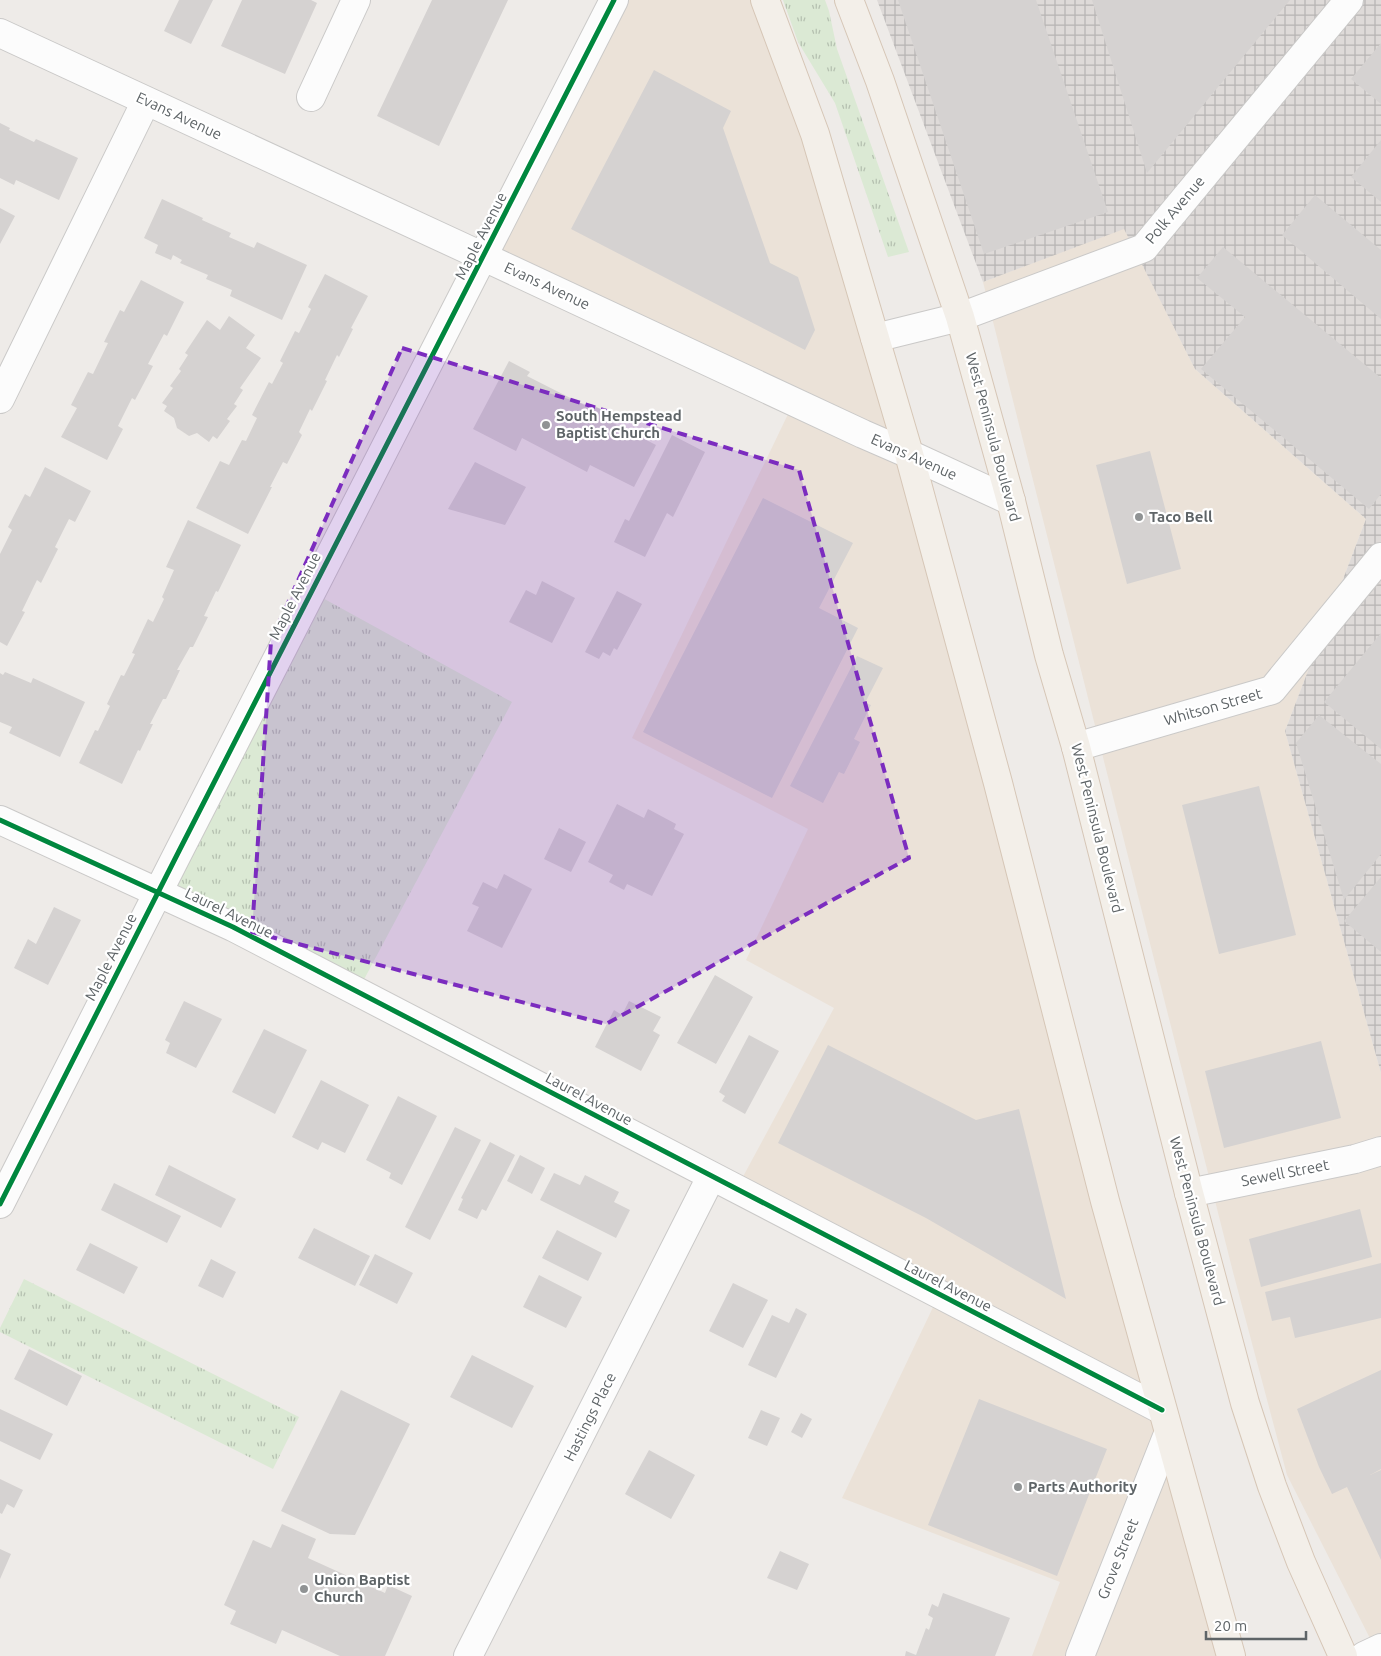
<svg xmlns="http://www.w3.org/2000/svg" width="1381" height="1656" viewBox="0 0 1381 1656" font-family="Ubuntu,sans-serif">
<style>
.commercial{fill:#ebe2d8}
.industrial{fill:url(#industrial-grid)}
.grass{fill:url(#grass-tufts)}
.building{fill:#d5d2d1}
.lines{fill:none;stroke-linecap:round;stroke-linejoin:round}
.minor-casing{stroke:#cac9c8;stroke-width:30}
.major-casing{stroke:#d6c6b6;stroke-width:30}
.minor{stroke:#fcfcfc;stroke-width:28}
.major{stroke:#f3efe9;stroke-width:28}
.cycleway-casing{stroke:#fff;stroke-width:8}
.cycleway{stroke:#00873e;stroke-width:5}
.marked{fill:#7b2cbf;fill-opacity:0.2;stroke:#7b2cbf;stroke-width:4;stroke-dasharray:10 6;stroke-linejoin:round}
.poi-dot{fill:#909394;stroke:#fff;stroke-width:2}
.labels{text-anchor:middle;stroke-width:4.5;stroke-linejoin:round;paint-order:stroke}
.street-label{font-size:15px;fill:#5e6467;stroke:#fff}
.poi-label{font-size:15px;font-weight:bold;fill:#5e6467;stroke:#fff;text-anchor:start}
</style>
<defs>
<pattern id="industrial-grid" width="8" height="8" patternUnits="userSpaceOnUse" patternTransform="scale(1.25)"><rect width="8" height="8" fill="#dedad8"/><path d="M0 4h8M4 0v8" fill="none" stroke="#b7b4b3"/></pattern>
<pattern id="grass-tufts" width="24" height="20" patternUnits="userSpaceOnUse" patternTransform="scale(1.25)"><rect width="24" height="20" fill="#dbe9d4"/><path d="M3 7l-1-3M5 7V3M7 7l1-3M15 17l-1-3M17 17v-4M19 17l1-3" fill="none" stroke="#b5c0b0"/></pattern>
</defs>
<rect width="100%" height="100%" fill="#eeebe8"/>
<path class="commercial" d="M626 0H756L808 141 923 539 1226 1656H1032L1060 1582 842 1498 936 1301 732 1197 834 1008 746 960 808 829 632 738 790 410 489 270Z
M1124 228 1195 369 1366 519 1285 731 1381 1073V1656H1379L1287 1475 1233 1272 983 282Z"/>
<path class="industrial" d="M877 0H1381V1073L1285 731 1366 519 1195 369 1124 229 983 282Z"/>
<path class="grass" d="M783 0H825L829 11 837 49 909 252 888 257 835 103 798 42Z
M319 596 512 702 360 987 166 890Z
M24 1279 299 1417 273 1469 0 1332V1328Z"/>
<path class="building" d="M179 0H213L191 44 164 31Z
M242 0H311L317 3 285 74 221 46Z
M432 0H508L439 146 377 116Z
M898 0H1036L1108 212 984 254Z
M1092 0H1290L1147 173Z
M1381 43V104L1351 79Z
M654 70 731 111 723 128 770 263 798 277 815 330 805 350 571 229Z
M0 123 10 128 9 130 34 142 36 139 78 158 59 200 16 180 14 185 0 178Z
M1381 140V202L1351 177Z
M1315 195 1381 250V319L1282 235Z
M162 199 203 218 202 220 231 233 229 237 254 248 257 242 307 265 282 320 230 296 232 290 206 279 208 275 180 263 182 260 173 255 171 260 155 253 158 245 144 238Z
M0 208 15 216 0 244Z
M1223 247 1381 378V494L1369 509 1201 369 1245 317 1197 278Z
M325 274 368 296 351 328 353 329 339 357 337 355 325 380 327 381 312 411 310 409 299 432 302 435 287 464 283 462 270 487H272L248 534 196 508 220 461 229 465 242 440 246 441 257 418 252 415 269 382 272 384 283 363 280 361 295 331 299 333 311 309 308 307Z
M141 280 184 302 167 336 164 334 148 364 153 366 135 400 132 398 118 426 123 429 107 460 61 437 77 408 71 405 88 372 93 374 108 343 104 342 120 310 124 312Z
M229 316 255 335 246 348 261 358 240 388 243 390 234 404 237 406 227 419 230 421 217 439 213 436 209 442 197 433 189 436 177 428 174 418 164 411 167 406 162 403 173 388 170 386 181 371 179 369 188 355 185 353 207 320 220 330Z
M509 361 530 372 527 376 590 408 591 404 614 416 611 422 656 445 634 487 590 465 587 472 522 438 516 451 473 429Z
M672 435 705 452 673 517 667 513 645 557 614 542 625 519 629 521Z
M1150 451 1181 569 1127 584 1096 465Z
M475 462 526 487 505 525 448 509Z
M45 467 91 491 75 522 69 519 55 547 58 549 41 583 37 580 22 611 25 612 7 646 0 642V554L12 530 8 527 25 494 30 497Z
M763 498 853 543 819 608 858 628 772 798 643 732Z
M188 520 241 545 218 592 216 591 204 616 208 617 193 647H190L177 670H180L166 699H163L150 724H153L140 751 138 750 122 784 79 763 95 730 98 731 110 706 107 704 121 675 124 676 135 654 132 653 148 619 153 622 164 599 162 597 174 570 166 567Z
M542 581 575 598 552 643 509 622 526 590 536 595Z
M617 591 642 604 617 650 614 648 610 656 603 652 599 659 585 652Z
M1381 633V749L1324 702Z
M857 656 883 668 865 703 871 705 854 739 860 742 844 774 839 772 823 803 790 786Z
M5 672 31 683 33 678 85 702 60 757 9 733 12 727 0 722V673L3 675Z
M1319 715 1381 764V854L1344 900 1296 743Z
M1259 786 1296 935 1219 954 1182 805Z
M617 804 644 818 648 809 676 824 674 829 684 834 652 896 627 884 624 890 609 882 613 875 588 862Z
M559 828 586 842 571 872 544 859Z
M504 874 532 889 502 948 467 931 479 907 472 904 483 882 497 889Z
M1381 877V952L1344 921Z
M54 907 81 920 48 985 14 968 28 939 36 944Z
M715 975 753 997 716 1064 677 1043Z
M184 1001 222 1019 196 1068 166 1053 170 1043 165 1040Z
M629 1001 661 1017 653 1031 660 1035 641 1071 595 1047 614 1010 622 1015Z
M264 1029 307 1050 275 1114 232 1092Z
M749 1035 779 1051 745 1114 722 1101 725 1096 719 1092Z
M1321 1041 1341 1118 1224 1148 1205 1071Z
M828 1045 976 1120 1019 1109 1066 1299 926 1218 778 1143Z
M321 1080 369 1105 345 1153 322 1142 318 1150 292 1137Z
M398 1096 437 1116 402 1185 389 1178 391 1173 366 1160Z
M455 1127 481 1140 430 1240 405 1227Z
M490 1142 515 1155 486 1211 482 1209 477 1219 458 1210 463 1199 461 1198Z
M520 1155 545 1168 532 1194 507 1181Z
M169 1165 236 1199 221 1228 155 1195Z
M554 1173 580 1185 585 1175 619 1192 614 1202 630 1210 616 1238 540 1200Z
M114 1183 181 1216 167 1243 101 1210Z
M1360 1209 1372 1257 1261 1287 1249 1239Z
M314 1228 370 1256 355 1286 298 1258Z
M557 1230 602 1253 588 1281 542 1258Z
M90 1243 138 1267 124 1294 76 1270Z
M375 1254 413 1273 397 1304 359 1285Z
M211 1259 236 1272 223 1298 198 1286Z
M1381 1263V1318L1295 1338 1290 1317 1272 1321 1265 1292Z
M539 1275 582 1297 566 1328 523 1307Z
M733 1283 768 1300 743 1348 709 1331Z
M796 1308 807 1314 776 1378 748 1365 772 1315 789 1323Z
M29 1349 82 1376 67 1406 14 1379Z
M472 1355 534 1386 512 1428 450 1397Z
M1381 1370V1469L1370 1475 1381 1470V1560L1347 1487 1332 1494 1319 1467 1297 1409Z
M341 1390 410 1424 355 1535 330 1534 281 1511Z
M979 1399 1107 1449 1057 1576 928 1525Z
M0 1409 53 1434 40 1460 0 1441Z
M761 1410 780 1418 767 1446 748 1438Z
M801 1413 812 1419 802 1438 791 1432Z
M649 1450 695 1475 671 1519 625 1494Z
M0 1479 23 1490 14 1508 7 1504 2 1514 0 1513Z
M282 1524 316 1539 308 1558 385 1593 388 1585 412 1596 385 1656H340L282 1630 276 1644 230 1624 236 1611 224 1605 253 1540 271 1548Z
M0 1549 11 1554 0 1579Z
M780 1551 809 1564 797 1590 767 1578Z
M943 1593 1010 1618 995 1656H905L906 1651 916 1655 926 1628 929 1630 933 1618 928 1615 932 1604 938 1607Z"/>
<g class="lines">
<defs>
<path id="minor" d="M0 33 484 257 863 434 909 454 1011 501
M311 97 356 0
M875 338 960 317 1144 248 1349 0
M0 399 146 101
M1076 747 1272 690 1381 557
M0 820 233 927 1162 1410
M1189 1193 1355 1159 1381 1151
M0 1204 179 851 614 0
M468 1656 711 1177
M1080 1656 1168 1434
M1364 1656 1381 1648"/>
<path id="major" d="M765 0 815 134 909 454 998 783 1105 1201 1231 1656
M849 0 880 81 960 317 1011 501 1049 655 1076 747 1189 1193 1245 1403 1272 1486 1301 1562 1343 1656"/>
</defs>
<use href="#minor" class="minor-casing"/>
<use href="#major" class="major-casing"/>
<use href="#minor" class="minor"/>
<use href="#major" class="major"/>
<defs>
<path id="cycleway" d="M0 820 233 927 1162 1410
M0 1204 179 851 614 0"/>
</defs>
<use href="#cycleway" class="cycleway-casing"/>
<use href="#cycleway" class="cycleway"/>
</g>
<path class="marked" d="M402 348 799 470 909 858 606 1024 252 932 271 641Z"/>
<g class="poi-dot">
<circle cx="546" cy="425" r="5"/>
<circle cx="1139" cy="517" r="5"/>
<circle cx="1018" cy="1487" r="5"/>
<circle cx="304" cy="1589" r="5"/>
</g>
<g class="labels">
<g class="street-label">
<text transform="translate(179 116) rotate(25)" y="5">Evans Avenue</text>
<text transform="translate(1175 210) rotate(-50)" y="5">Polk Avenue</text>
<text transform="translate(481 236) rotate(-63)" y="5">Maple Avenue</text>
<text transform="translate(547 286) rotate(25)" y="5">Evans Avenue</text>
<text transform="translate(993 437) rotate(75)" y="5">West Peninsula Boulevard</text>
<text transform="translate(914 457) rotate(24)" y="5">Evans Avenue</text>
<text transform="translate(295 596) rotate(-63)" y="5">Maple Avenue</text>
<text transform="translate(1213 707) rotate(-16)" y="5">Whitson Street</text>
<text transform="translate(1097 828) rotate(76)" y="5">West Peninsula Boulevard</text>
<text transform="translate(229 913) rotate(26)" y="5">Laurel Avenue</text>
<text transform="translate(111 957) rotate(-63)" y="5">Maple Avenue</text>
<text transform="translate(589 1099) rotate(28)" y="5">Laurel Avenue</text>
<text transform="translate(1285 1173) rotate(-11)" y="5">Sewell Street</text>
<text transform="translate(1197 1221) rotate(75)" y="5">West Peninsula Boulevard</text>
<text transform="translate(948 1286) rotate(27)" y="5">Laurel Avenue</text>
<text transform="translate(590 1417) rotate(-63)" y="5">Hastings Place</text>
<text transform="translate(1118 1559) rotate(-68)" y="5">Grove Street</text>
</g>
<g class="poi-label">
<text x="556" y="421">South Hempstead<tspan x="556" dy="17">Baptist Church</tspan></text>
<text x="1149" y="522">Taco Bell</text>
<text x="1028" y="1492">Parts Authority</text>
<text x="314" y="1585">Union Baptist<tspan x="314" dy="17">Church</tspan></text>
</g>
</g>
<path d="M1206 1631v8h100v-8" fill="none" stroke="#5e6467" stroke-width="2.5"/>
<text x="1214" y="1631" font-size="15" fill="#5e6467" stroke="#ffffff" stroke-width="4" paint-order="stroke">20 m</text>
</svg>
